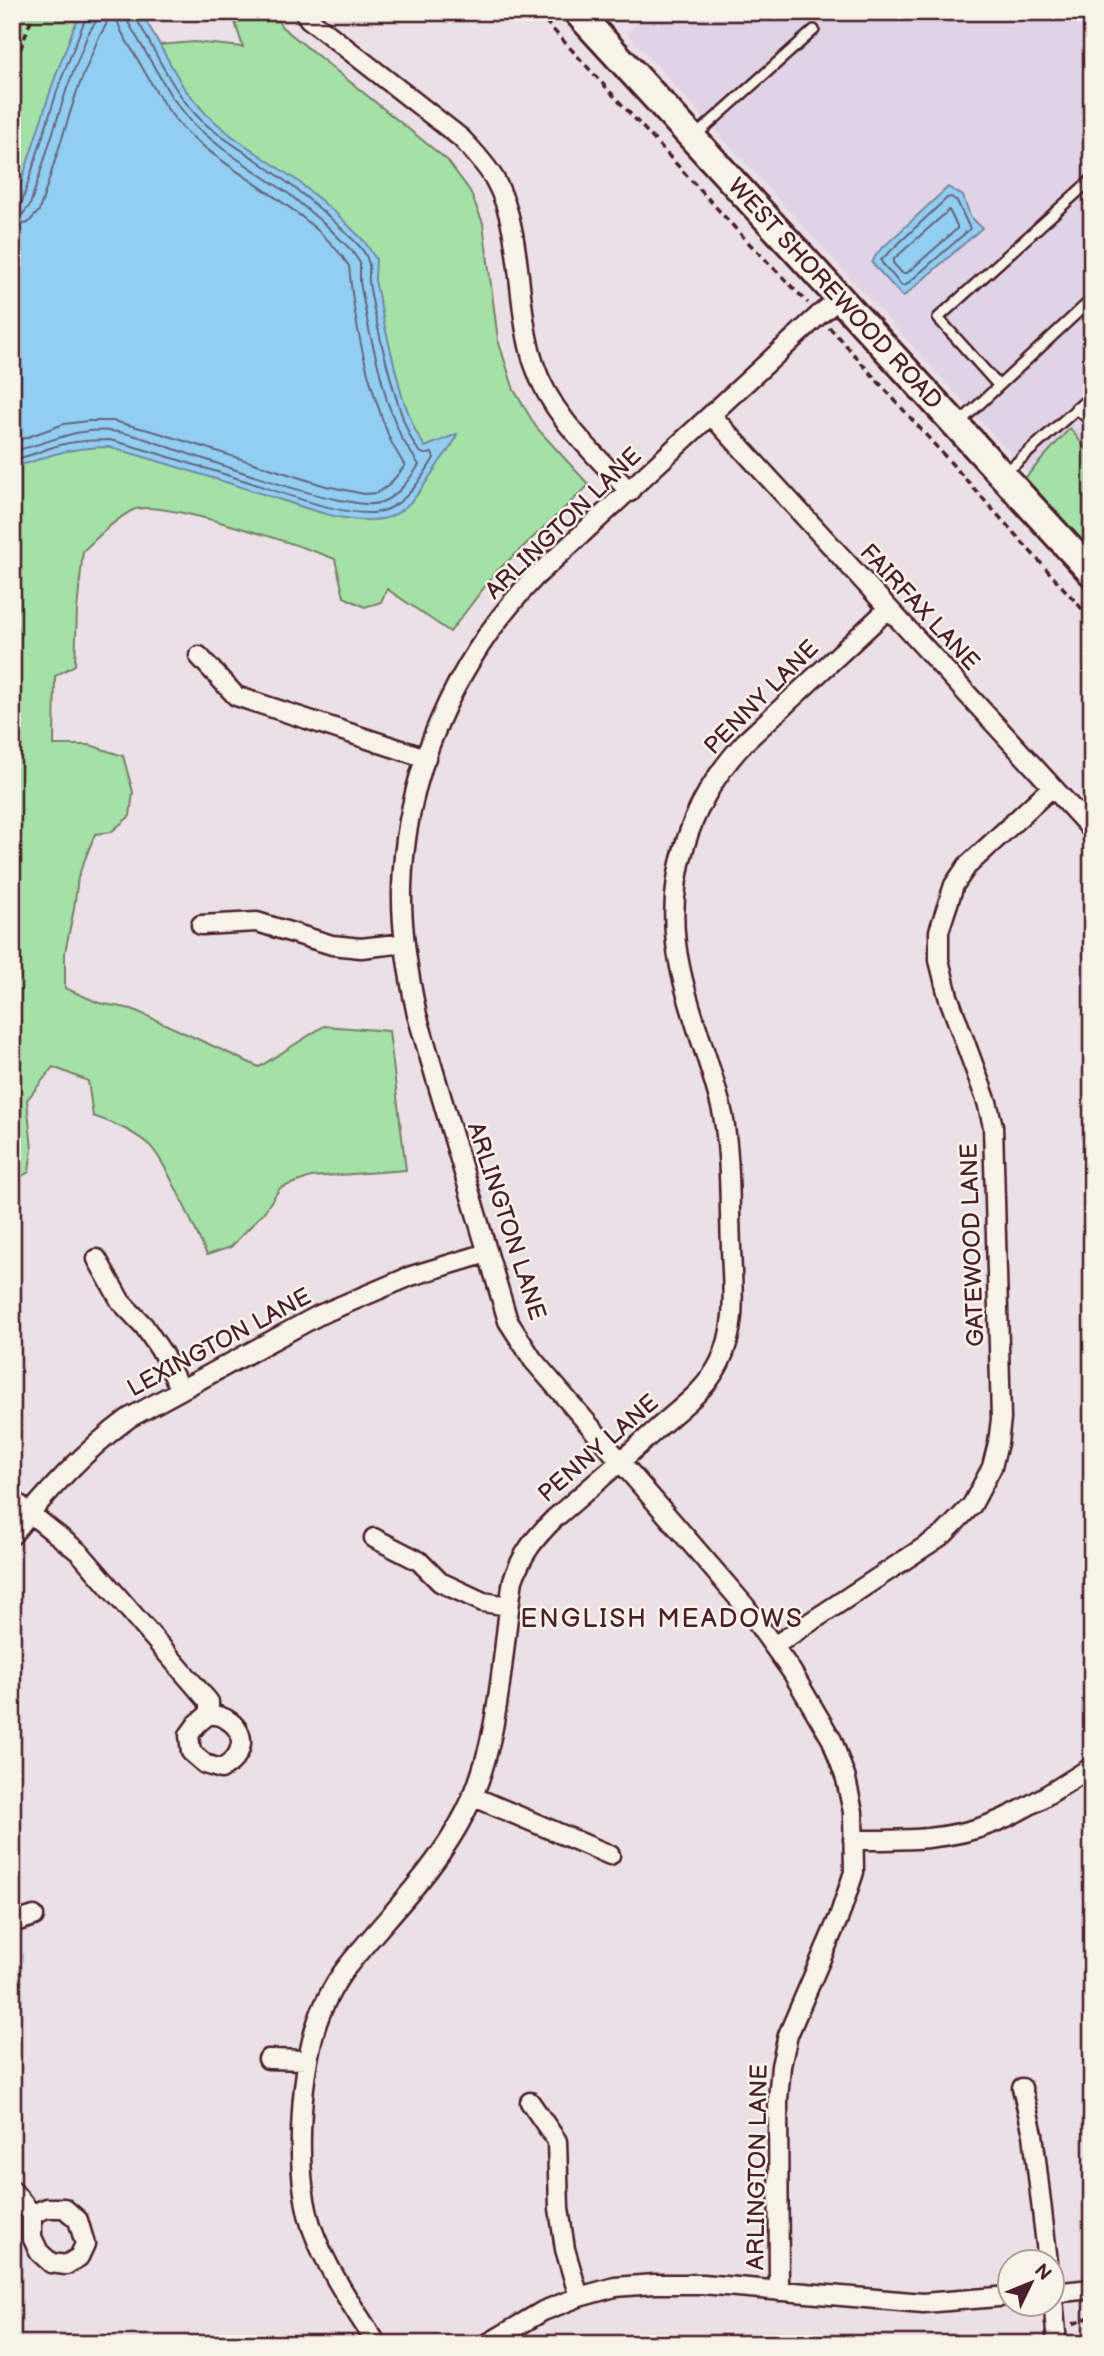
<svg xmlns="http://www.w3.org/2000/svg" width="1104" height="2356" viewBox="0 0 1104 2356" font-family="'Balsamiq Sans',sans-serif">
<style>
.built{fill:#e0d3e5}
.green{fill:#a4e1a7;stroke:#778069;stroke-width:2}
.water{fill:#91cef2;stroke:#7588a2;stroke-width:2}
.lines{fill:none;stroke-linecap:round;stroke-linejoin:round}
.shore{stroke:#66657b;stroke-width:2}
.lane-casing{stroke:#4a1f2b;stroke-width:14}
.street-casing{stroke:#4a1f2b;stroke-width:23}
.secondary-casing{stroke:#4a1f2b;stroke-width:32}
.path{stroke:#4a1f2b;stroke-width:3.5;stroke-dasharray:7 5;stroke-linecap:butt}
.lane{stroke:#f7f3e8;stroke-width:9}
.street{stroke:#f7f3e8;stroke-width:18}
.secondary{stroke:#f7f3e8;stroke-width:26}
.labels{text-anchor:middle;stroke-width:5;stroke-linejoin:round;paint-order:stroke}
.street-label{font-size:24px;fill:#4a1f2b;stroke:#f7f3e8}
.neighbourhood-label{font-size:26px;letter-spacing:2px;fill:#4a1f2b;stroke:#f7f3e8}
</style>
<rect width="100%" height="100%" fill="#eae0e6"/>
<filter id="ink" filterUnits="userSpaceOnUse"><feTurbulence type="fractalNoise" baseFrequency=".0143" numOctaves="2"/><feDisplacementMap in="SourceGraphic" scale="14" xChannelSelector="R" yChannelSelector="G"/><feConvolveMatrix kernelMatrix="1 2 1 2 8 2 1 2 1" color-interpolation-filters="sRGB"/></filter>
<g filter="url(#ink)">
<path class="built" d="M649 12H1092V543L627 33Z"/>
<path class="green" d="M12 12H140L160 45 194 42 243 47 235 22 261 12H272L282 27 447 160 470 191 483 223 498 340 514 390 536 427 589 485 496 572 450 632 387 589 381 602 365 607 344 597 335 559C304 547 159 498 133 510 115 519 98 537 83 551L77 610 75 665 55 676 54 745H90L123 756 133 792 130 816 111 832 95 834 78 877 74 909 65 952V988L99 1003 132 1009 259 1067 324 1026 389 1031 406 1170 311 1177 280 1188 264 1212 231 1247 207 1255C195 1231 165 1157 147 1143 132 1131 111 1122 93 1116L88 1081 53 1067 27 1100 32 1149 29 1172 12 1182Z
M1070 428 1092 457V551L1025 478Z"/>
<path class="water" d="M83 12H141L184 88 206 114 232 136 299 182 339 216 364 241 376 259 375 280 385 327 402 396 415 430 425 447 457 434C454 446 448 450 441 460 426 481 410 514 382 519 345 525 298 505 263 494 212 478 161 461 109 447 90 447 73 449 55 454 40 458 28 465 12 466V211L53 83 74 27Z
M948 187 963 196 970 216 982 228 903 297 872 263 877 253Z"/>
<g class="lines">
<path class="shore" d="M951 197 957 201 970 229 906 285 902 286 882 263 881 260 947 198Z
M12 208 18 207 22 202 59 85 88 12
M949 210 957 226V229L907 273H902L893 263 894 259Z
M12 217 23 214 30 205 67 88 88 34 96 21 97 12
M12 227 28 223 39 211 77 91 98 39 106 25 108 12
M12 440 25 438 64 424 88 421H113L156 432 326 486 364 494 377 493 388 486 405 466C400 457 393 447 389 437 368 383 354 323 349 266 312 210 237 179 189 134 167 114 153 86 138 60 130 45 117 30 116 12
M12 451C46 445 74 427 110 431 133 433 156 443 177 450 230 467 285 489 340 500 353 502 369 507 382 502 399 495 409 480 419 465L401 437 387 401 369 330 360 282V263L352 251 328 227 289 194 223 149 194 125 171 96 128 22 127 12
M12 460C26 457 37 453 50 448 69 441 90 440 110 440 157 452 203 468 249 482 279 492 354 521 383 511 407 503 422 478 434 458L432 453C429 454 425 455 422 453 402 443 372 307 369 282 368 275 371 267 368 261 365 249 353 240 345 232 318 205 289 183 258 161 239 148 220 137 202 121 173 93 156 52 136 18L135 12"/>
<defs>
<path id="lane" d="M694 137 814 30
M998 385 938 318 1092 179
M1076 408 1092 422
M958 424 1092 299
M1004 474 1092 395"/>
<path id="street" d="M304 12 309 19 461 138C473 151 486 164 495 180 524 232 515 306 534 364 551 416 593 452 630 492
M712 416 1092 830
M199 656 236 696 426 758
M201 925 257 922 332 945 361 948 405 943
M97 1259 121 1302 144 1326 163 1354 180 1389
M12 1499 80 1553 209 1702V1714C214 1715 222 1716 226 1719 250 1733 243 1758 221 1769L205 1764 191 1752 189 1735 197 1724 209 1714
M12 1535C47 1492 84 1451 129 1418L319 1315 411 1276 487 1253
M374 1538 419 1561 440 1582 483 1602 509 1606
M774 1646 944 1534 972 1505 992 1467 998 1443 1001 1419 993 1126 987 1102 948 996 939 960V931L954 885 967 866 1052 787
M472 1796 610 1855
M853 1840C900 1840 949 1841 993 1823 1028 1809 1059 1787 1092 1767
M12 1923 34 1916
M268 2059 308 2060
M1022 2088 1033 2134 1048 2262
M530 2102 557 2141 559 2208 565 2249 579 2297
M12 2190 32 2214V2237L39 2252 51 2263 66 2265 79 2257 85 2244 78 2220 64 2208H47L32 2214
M1052 2287 1057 2344
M779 2291 778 2099 781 2066 788 2035 839 1917 854 1872 853 1812 846 1779 832 1740 792 1672 745 1606 533 1360 508 1321 417 1015C408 973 401 931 402 888 405 773 455 661 534 578L819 315 840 298
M1052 2293 1092 2289
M377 2344C353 2307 327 2270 312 2228 294 2175 300 2083 315 2029 321 2009 333 1985 346 1968 387 1916 435 1872 465 1813 501 1743 501 1656 513 1580 523 1552 535 1538 555 1518 590 1488 625 1458 659 1427 682 1407 707 1389 720 1362 738 1325 732 1286 731 1247 729 1203 731 1158 723 1115 712 1065 690 1017 680 967 662 885 688 803 745 742L888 609
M487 2344 543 2311 579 2297 615 2287 654 2284H702L923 2303 1010 2296"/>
<g id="secondary">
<path id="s1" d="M577 12 1092 573"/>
</g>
</defs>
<use href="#lane" class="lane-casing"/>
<use href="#street" class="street-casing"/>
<use href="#secondary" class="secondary-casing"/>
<path class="path" d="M537 12 746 240 808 303
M12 72 34 12
M829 327 1092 620
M1073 2324 1092 2316"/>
<use href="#lane" class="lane"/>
<use href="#street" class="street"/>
<use href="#secondary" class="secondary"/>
</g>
</g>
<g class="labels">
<g class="street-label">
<text dy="8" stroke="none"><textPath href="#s1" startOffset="382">WEST SHOREWOOD ROAD</textPath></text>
<text transform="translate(563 523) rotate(-44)" y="8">ARLINGTON LANE</text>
<text transform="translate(920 607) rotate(47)" y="8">FAIRFAX LANE</text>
<text transform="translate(761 697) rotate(-45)" y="8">PENNY LANE</text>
<text transform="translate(507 1221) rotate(72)" y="8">ARLINGTON LANE</text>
<text transform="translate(972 1245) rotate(-92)" y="8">GATEWOOD LANE</text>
<text transform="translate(219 1342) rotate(-28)" y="8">LEXINGTON LANE</text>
<text transform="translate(598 1448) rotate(-41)" y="8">PENNY LANE</text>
<text transform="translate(757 2167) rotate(-89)" y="8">ARLINGTON LANE</text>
</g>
<g class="neighbourhood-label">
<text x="662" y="1627">ENGLISH MEADOWS</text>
</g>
</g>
<rect width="1104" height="2356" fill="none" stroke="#f7f3e8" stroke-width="42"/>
<rect x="21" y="21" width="1062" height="2314" fill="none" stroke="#4a1f2b" stroke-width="2.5" filter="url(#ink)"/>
<g transform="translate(1031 2283) rotate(47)"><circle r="33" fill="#f7f3e8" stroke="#b29e9c" stroke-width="2"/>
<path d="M0-5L12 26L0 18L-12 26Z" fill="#4a1f2b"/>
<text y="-10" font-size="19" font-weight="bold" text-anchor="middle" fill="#4a1f2b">N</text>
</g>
</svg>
